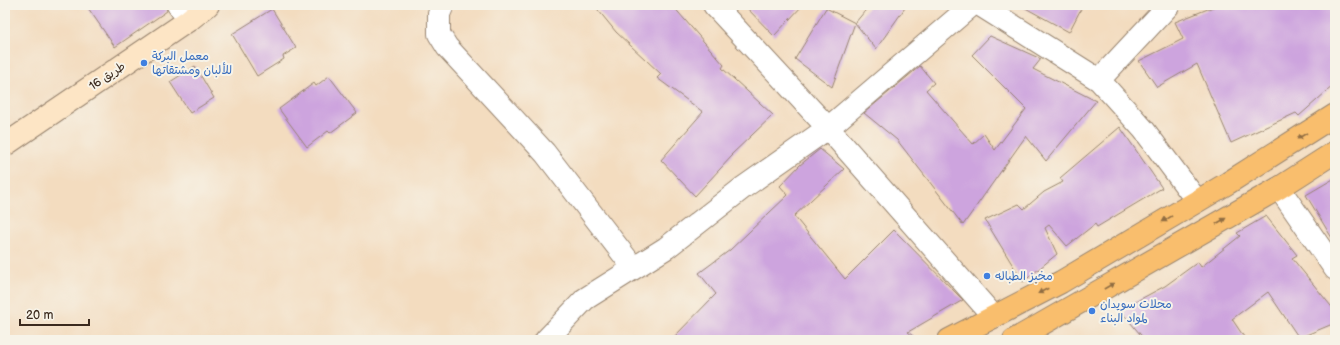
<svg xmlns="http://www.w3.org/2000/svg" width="1340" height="345" viewBox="0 0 1340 345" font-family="'Balsamiq Sans','Playpen Sans Arabic',sans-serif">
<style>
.building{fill:#cda4de}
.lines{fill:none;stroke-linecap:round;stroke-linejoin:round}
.street-casing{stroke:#97836e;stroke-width:24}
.secondary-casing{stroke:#97836e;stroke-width:24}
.primary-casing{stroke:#97836e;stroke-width:24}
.street{stroke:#fff;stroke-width:22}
.secondary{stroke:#fde5c5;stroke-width:22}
.primary{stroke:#f9be6d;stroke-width:22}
.oneway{fill:#906d42}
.shop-dot{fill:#3f7fe0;stroke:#f7f3e8;stroke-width:1.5}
.labels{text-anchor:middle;stroke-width:4;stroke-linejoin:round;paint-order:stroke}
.shop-label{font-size:12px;fill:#366cbe;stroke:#f7f3e8;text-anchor:start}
.street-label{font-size:12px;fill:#3b2a1e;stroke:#f7f3e8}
</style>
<rect width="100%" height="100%" fill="#f7f3e8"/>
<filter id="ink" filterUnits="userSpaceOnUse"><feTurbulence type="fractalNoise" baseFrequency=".025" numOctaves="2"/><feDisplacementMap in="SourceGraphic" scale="8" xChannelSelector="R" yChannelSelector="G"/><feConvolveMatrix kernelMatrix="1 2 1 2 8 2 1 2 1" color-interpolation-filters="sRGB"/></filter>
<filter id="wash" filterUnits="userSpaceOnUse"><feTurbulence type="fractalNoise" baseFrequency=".012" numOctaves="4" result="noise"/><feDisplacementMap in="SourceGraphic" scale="16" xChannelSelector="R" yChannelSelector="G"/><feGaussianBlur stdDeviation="0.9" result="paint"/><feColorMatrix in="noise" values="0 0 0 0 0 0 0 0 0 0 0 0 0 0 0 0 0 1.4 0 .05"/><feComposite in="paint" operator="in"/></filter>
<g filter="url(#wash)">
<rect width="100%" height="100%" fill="#f3dcbf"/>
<g id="blocks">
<path class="building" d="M86 5H166L167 11 115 47Z
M594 5H672L724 65 722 68 773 115 731 155 732 156 695 196 661 160 703 112 657 78 661 74 616 32Z
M744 5H803L774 36Z
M870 5H907L876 49 855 23Z
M1020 5H1083L1069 32Z
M1218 5H1335V84L1299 116 1296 113 1231 143 1197 64 1157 87 1139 61 1183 39 1175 22Z
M826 8 855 23 832 87 795 59Z
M272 9 296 48 283 56 284 59 257 76 232 34Z
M990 36 1041 59 1033 69 1096 101 1046 161 1026 136 963 225 897 140 864 113 920 66 934 83 926 90 973 144 984 134 995 150 1026 109 972 55Z
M195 66 214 98 190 113 170 82Z
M329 76 357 113 330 133 328 131 307 147 279 109 314 83 316 86Z
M1120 127 1162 188 1097 227 1095 224 1067 246 1049 225 1045 228 1057 254 1023 282 985 220 1019 204 1024 209 1044 192 1063 182 1060 178Z
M820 149 844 169 794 216 845 279 894 230 963 300 908 332 918 340H671L716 294 699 273 730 250 788 195 780 186 800 165Z
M1335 178V243L1306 195Z
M1266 216 1297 255 1292 258 1335 311V323L1299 338 1268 292 1232 319 1246 340H1145L1120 310 1165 286 1198 262 1201 267 1240 236 1237 233Z"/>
</g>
</g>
<g filter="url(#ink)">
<use href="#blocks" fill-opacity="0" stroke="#97836e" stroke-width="1"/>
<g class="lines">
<defs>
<path id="street" d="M178 5 189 20
M443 5 439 14V34L447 47 545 153 633 267
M714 5 828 128 994 317
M980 5 1099 80 1144 130 1197 201
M1099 80 1169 5
M1279 188 1335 269
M546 340 585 299 666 248 744 187 828 128 972 5"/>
<path id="secondary" d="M5 145 189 20 208 5"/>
<path id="primary" d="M949 340 1061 282 1228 183 1335 115
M1014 340 1279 188 1335 152"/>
</defs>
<use href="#street" class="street-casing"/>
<use href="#secondary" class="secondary-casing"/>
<use href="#primary" class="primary-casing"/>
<use href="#street" class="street"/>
<use href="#secondary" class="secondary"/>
<use href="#primary" class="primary"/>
</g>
<defs><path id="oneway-solid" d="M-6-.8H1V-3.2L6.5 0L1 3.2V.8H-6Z"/></defs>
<g class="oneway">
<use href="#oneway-solid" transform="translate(1302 136) rotate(148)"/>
<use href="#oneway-solid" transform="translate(1167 219) rotate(149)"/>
<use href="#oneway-solid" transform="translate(1221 221) rotate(-30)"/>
<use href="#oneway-solid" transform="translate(1109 286) rotate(-30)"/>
<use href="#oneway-solid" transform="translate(1043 291) rotate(153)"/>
</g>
</g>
<g class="shop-dot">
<circle cx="144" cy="63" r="4"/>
<circle cx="987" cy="276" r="4"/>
<circle cx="1092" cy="311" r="4"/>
</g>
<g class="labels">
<g class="shop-label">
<text x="152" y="60">معمل البركة<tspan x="152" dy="14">للألبان ومشتقاتها</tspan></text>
<text x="995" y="280">مخبز الطباله</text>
<text x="1100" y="308">محلات سويدان<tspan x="1100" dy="14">لمواد البناء</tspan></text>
</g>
<g class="street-label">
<text transform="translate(107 76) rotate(-34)" y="4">طريق 16</text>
</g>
</g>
<rect width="1340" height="345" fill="none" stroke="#f7f3e8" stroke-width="20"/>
<path d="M20 319v6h69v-6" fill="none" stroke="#3b2a1e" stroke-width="2"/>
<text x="26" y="319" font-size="12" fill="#3b2a1e" stroke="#f7f3e8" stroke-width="3" paint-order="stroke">20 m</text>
</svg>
